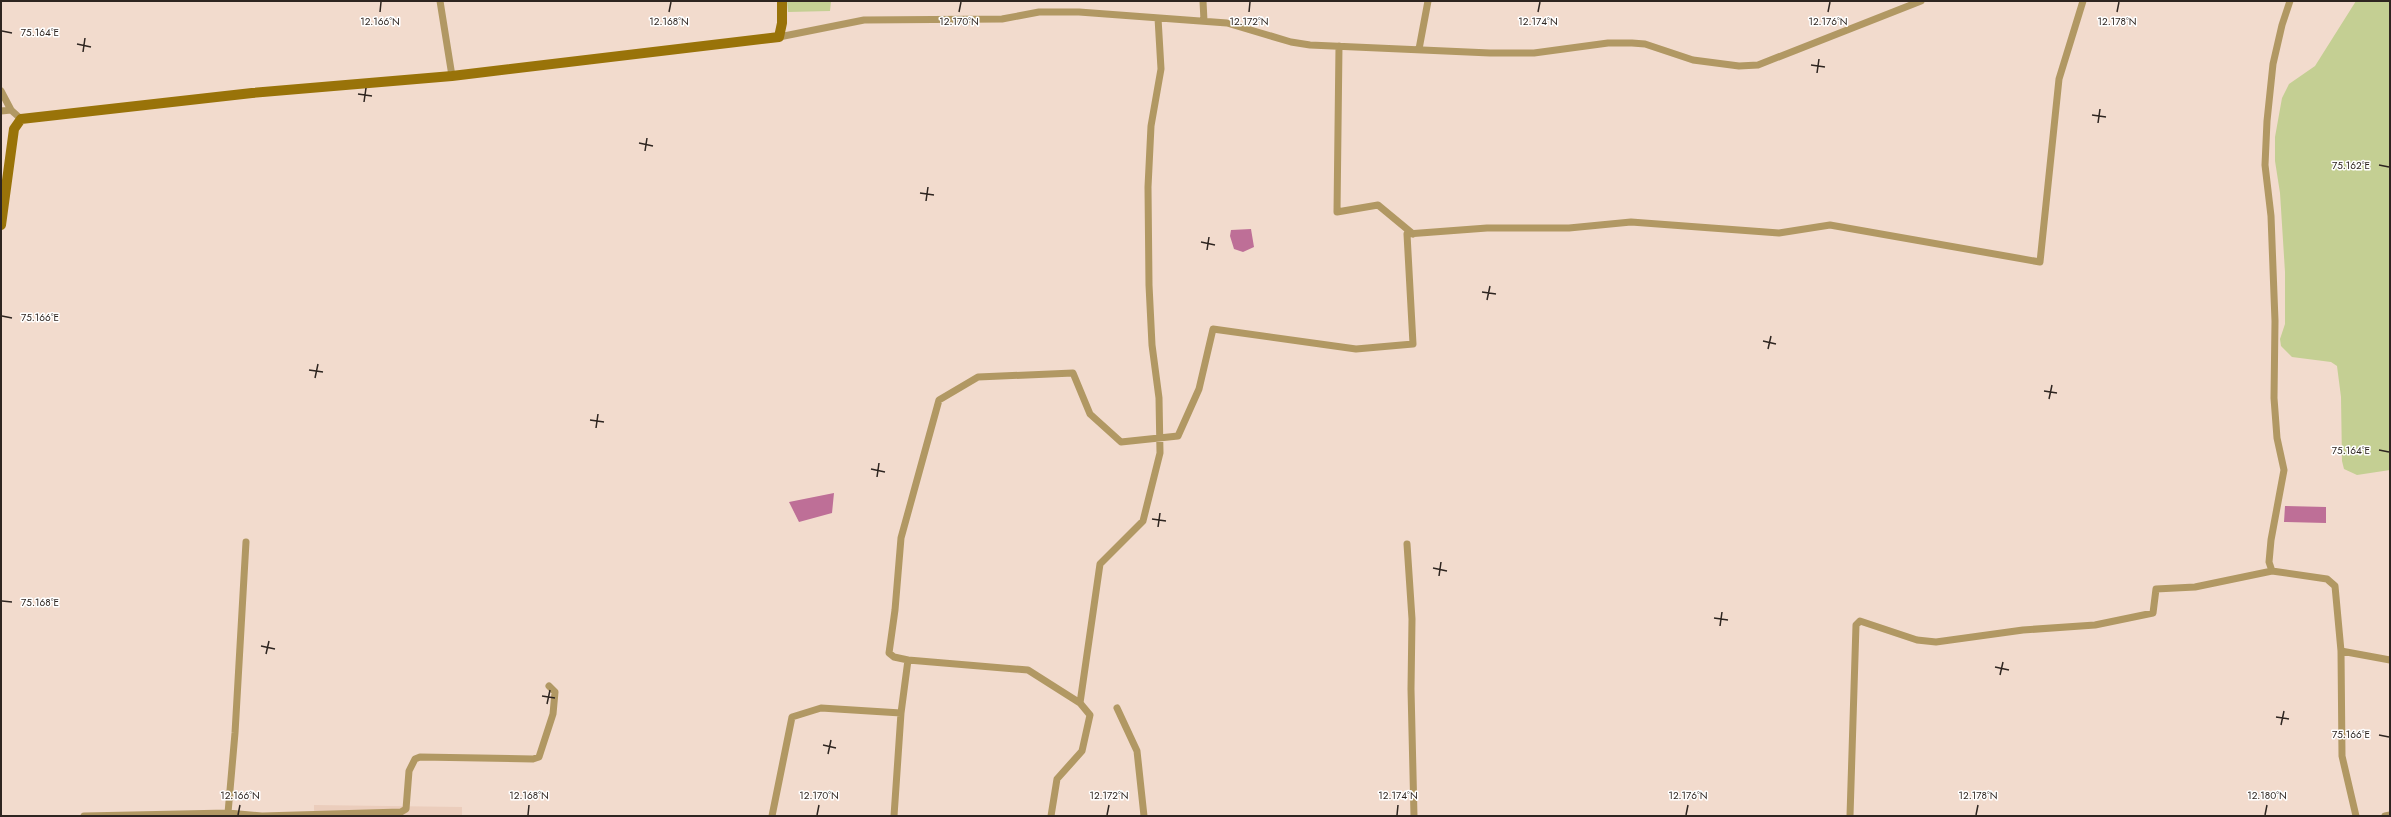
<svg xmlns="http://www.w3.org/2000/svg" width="2391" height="817" viewBox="0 0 2391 817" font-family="Jost,sans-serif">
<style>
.built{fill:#ebcdbc}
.green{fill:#c4cf93}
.water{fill:#be6f97}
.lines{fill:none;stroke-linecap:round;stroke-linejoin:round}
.street{stroke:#b19863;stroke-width:7}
.secondary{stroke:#997309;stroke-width:10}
.ticks{fill:none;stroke:#2e2520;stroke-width:1.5}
.ticks-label{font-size:10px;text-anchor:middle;fill:#2e2520;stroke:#fff;stroke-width:3;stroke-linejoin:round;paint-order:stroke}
</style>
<rect width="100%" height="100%" fill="#f2dbcd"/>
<path class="built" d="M314 805 462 807V816H314Z"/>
<path class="green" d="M787 1H831L830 11 788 12Z
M2356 1H2390V470L2357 475 2344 469 2342 461 2341 397 2337 366 2331 362 2292 357 2281 346 2280 339 2285 324V272L2280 193 2275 161V137L2282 98 2289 84 2315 66Z"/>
<path class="water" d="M1251 229 1254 247 1243 252 1234 249 1230 236 1231 230Z
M834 493 832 513 799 522 789 502Z
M2285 506 2326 507V523L2284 522Z"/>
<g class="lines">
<path class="street" d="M440 1 452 76
M1203 1 1204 21
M2290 1 2282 25 2273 64 2267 121 2265 165 2271 216 2275 321 2274 398 2277 438 2284 470 2271 540 2269 562 2272 571 2327 579 2335 586 2341 651 2342 756 2356 816
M779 37 864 20 1002 19 1039 12H1079L1227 23 1291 42 1310 45 1490 53H1534L1608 43H1632L1645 44 1693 60 1739 66 1758 65 1921 1
M1339 46 1337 212 1378 205 1413 234
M1419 49 1428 1
M1 91 11 110 21 119
M1 111 11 110
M1407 544 1412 619 1411 689 1414 816
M2341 651 2390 660
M908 660 894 657 889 653 895 610 901 538 939 400 978 377 1073 373 1090 414 1121 442 1178 436 1199 389 1213 329 1356 349 1413 344 1407 234 1487 228H1569L1631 222 1779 233 1830 225 2040 262 2059 79 2083 1
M1080 703 1100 564 1143 521 1160 453 1159 398 1152 345 1149 285 1148 187 1151 126 1161 69 1158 18
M1117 708 1137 751 1144 816
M228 813 235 733 246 542
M84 816 228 813 262 816 401 812 406 809 409 771 415 759 420 757 533 759 539 757 553 714 555 692 549 686
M772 816 792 717 821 708 901 713 908 660 1028 670 1080 703 1090 715 1082 751 1057 779 1051 816
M894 816 901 713
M1850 816 1856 625 1860 621 1917 640 1936 642 2023 630 2095 625 2153 613 2156 589 2195 587 2272 571
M2385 816 2390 815"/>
<path class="secondary" d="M1 225 14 129 21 119 252 93 452 76 779 37 782 23V1"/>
</g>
<path class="ticks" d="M380 12 381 2M669 12 671 2M959 12 961 2M1249 12 1250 2M1538 12 1540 2M1828 12 1830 2M2117 12 2119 2M2 31 12 33M77 44 91 47M83 52 85 38M1811 65 1825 67M1817 73 1819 59M358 94 372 96M364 102 366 88M2092 115 2106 117M2098 123 2100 109M639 143 653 146M645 151 647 138M2379 165 2389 167M920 193 934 195M926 201 928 187M1201 242 1215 245M1207 250 1209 237M1482 292 1496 294M1487 300 1490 286M2 316 12 318M1763 341 1776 344M1768 349 1771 336M309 370 323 372M315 378 318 364M2044 391 2057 393M2049 399 2052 385M590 420 604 422M596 428 598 414M2379 450 2389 452M871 469 885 472M877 477 879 463M1152 519 1166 521M1158 527 1160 513M1433 568 1447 571M1439 576 1441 562M2 601 12 602M1714 618 1728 620M1720 626 1722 612M261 646 275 649M266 654 269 641M1995 667 2009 670M2000 675 2003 662M542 696 555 698M547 704 550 690M2276 717 2289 719M2281 725 2284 711M2379 735 2389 737M823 745 836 748M828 754 831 740M238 815 240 805M528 815 529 805M817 815 819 805M1107 815 1109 805M1397 815 1398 805M1686 815 1688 805M1976 815 1978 805M2265 815 2267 805"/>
<g class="ticks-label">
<text x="380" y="25">12.166°N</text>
<text x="669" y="25">12.168°N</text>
<text x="1249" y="25">12.172°N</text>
<text x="1538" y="25">12.174°N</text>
<text x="1828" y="25">12.176°N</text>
<text x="959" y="25">12.170°N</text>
<text x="2117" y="25">12.178°N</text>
<text x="40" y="36">75.164°E</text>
<text x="2351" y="169">75.162°E</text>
<text x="40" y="321">75.166°E</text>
<text x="2351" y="454">75.164°E</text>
<text x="40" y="606">75.168°E</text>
<text x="2351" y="738">75.166°E</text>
<text x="240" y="799">12.166°N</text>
<text x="529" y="799">12.168°N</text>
<text x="819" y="799">12.170°N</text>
<text x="1109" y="799">12.172°N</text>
<text x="1398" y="799">12.174°N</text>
<text x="1688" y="799">12.176°N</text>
<text x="1978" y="799">12.178°N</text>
<text x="2267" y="799">12.180°N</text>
</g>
<rect width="2391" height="817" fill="none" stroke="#2e2520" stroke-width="4"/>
</svg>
